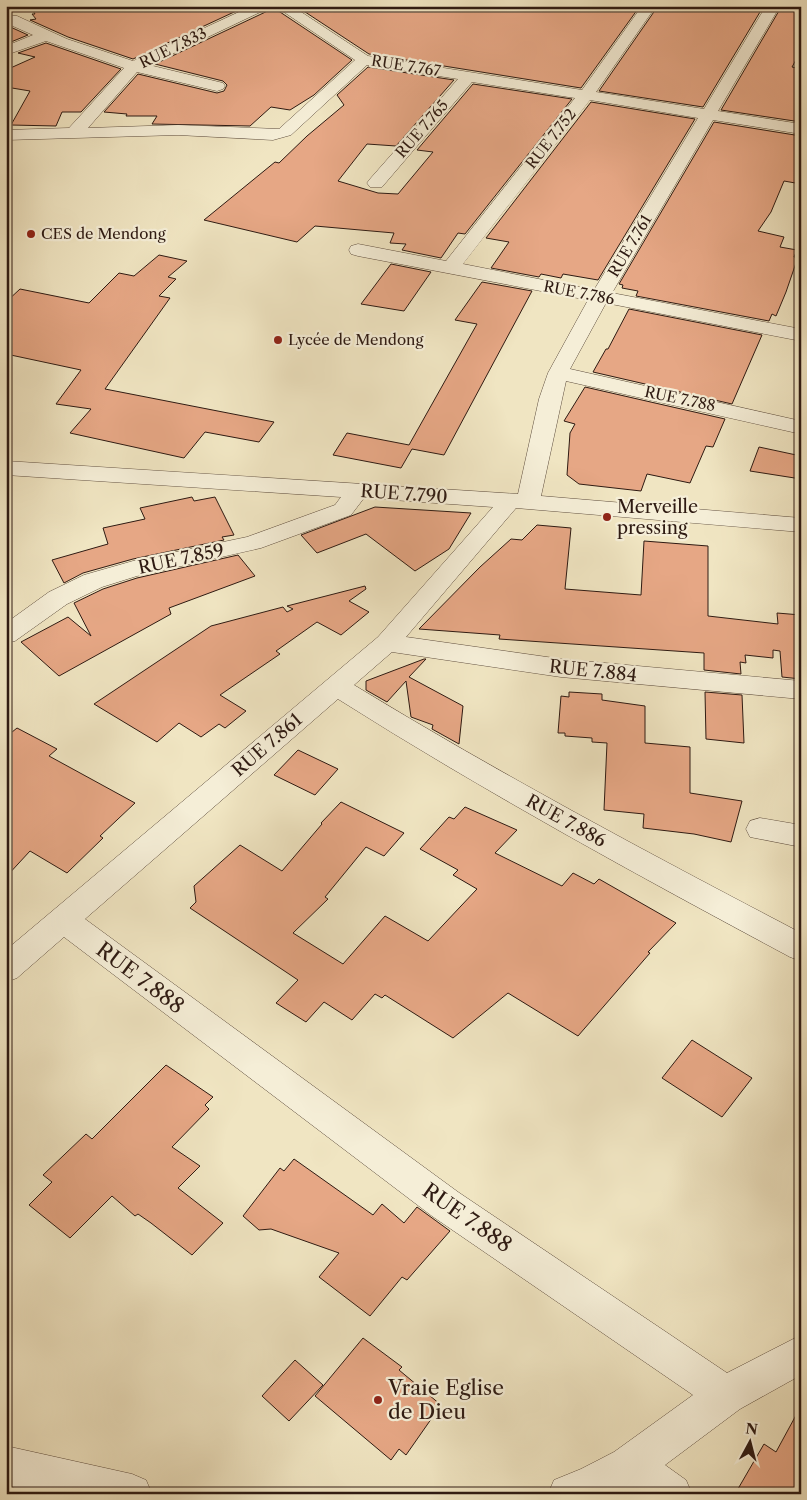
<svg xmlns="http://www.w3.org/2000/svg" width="807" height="1500" viewBox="0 0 807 1500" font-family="'Libre Caslon Text',serif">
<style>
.building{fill:#e6a785;stroke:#2e1a12}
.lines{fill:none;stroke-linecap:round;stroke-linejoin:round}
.street-casing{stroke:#5e4d3e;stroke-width:1}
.street{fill:#f5eed7;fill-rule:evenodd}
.poi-dot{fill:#8f2418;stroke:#f5eed7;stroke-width:2}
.labels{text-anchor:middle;stroke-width:4.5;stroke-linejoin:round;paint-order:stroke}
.far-street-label{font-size:15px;fill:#2e1a12;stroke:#f5eed7}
.far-poi-label{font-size:15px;fill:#2e1a12;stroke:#f5eed7;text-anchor:start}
.street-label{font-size:18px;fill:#2e1a12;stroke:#f5eed7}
.poi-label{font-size:18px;fill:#2e1a12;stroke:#f5eed7;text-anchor:start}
.near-street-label{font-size:21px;fill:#2e1a12;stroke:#f5eed7}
.near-poi-label{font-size:21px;fill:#2e1a12;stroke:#f5eed7;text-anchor:start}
</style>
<rect width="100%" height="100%" fill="#f0e5c2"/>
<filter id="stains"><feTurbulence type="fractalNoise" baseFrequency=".004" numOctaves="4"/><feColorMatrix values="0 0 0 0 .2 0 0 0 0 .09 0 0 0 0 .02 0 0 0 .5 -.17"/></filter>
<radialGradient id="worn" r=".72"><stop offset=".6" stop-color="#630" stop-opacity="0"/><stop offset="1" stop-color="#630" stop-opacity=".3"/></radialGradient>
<path class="building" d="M30 6H247L133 59 68 37 30 20 36 19 32 14H35Z
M296 6H640L581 88 369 54Z
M658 6 763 7 703 107 599 91Z
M274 8 352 60 314 95 290 110 271 107 250 126 152 124 157 116H126L127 114 104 112 138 74 217 93 224 91 227 85 223 81 155 64Z
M780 9 801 12V51L792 67 801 69V122L721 110Z
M6 25 28 35 6 44Z
M46 43 121 69 81 112H62L56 126 11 125 30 91 6 87V70L35 57 18 53Z
M368 67 454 80 396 146 367 144 338 181 378 193 398 194 433 152 417 150 473 84 572 99 465 234 458 233 441 258 402 250 406 244 390 243 394 233 315 226 297 242 204 220 275 162 279 163 307 136 344 105 337 95Z
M591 102 695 119 598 280 563 274 561 278 541 274 539 277 491 268 509 242 486 238Z
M714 122 801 136V184L784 181 771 212 758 231 784 237 780 247 797 250 794 257H798L786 292 776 316 772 314 769 321 636 296 638 291 622 288 623 285 619 284Z
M159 255 187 261 168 277 176 279 159 296 170 298 105 389 274 422 259 442 205 432 184 458 70 433 91 409 56 404 81 370 6 354V302L20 289 89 303 119 273 134 276Z
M391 264 431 272 404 311 361 304Z
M482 282 532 291 444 455 412 449 401 468 333 455 347 433 409 445 477 324 455 320Z
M629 309 762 335 732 404 593 372 606 349H608Z
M585 387 725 419 713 447 706 446 690 483 647 474 641 491 579 484 567 475 570 433 575 424 564 421Z
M759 447 801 456V479L750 471Z
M192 497 194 501 215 497 234 535 222 537 224 540 133 559 83 573 64 583 52 560 108 544 103 528 145 519 140 508Z
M375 507 471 513 449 549 415 571 366 534 317 553 301 535Z
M537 525 571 528 565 589 641 595 644 541 708 546V616L778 624 777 613 801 615V679L782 677 780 651 773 650V658L745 655 746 663 740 662 741 674 704 670V653L499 639 500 635 419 629 480 567 511 539 522 540Z
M238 555 255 576 169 608 171 614 59 676 21 642 68 617 91 636 74 603 103 589 137 578Z
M365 586 366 589 349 601 369 612 341 635 317 622 276 651 280 654 220 695 246 711 225 728 219 724 201 737 179 723 157 742 94 704 211 626 283 607 287 612 293 609 287 606Z
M424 659H426L409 677 463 706 459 744 432 729 433 725 411 717 406 681 387 702 366 690V681Z
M569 692 602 694V700L645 706V743L690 747V793L742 801 731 842 694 834 643 828 644 814 604 810 607 743 592 742V738L565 736V733H558L561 696 569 697Z
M705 692 742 695 744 743 706 739Z
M17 728 57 749 49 756 135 803 100 836 103 838 67 873 30 851 6 877V737Z
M298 750 338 769 315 795 274 775Z
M341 802 404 833 384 856 366 847 325 897 328 899 293 933 343 964 385 916 428 941 477 889 453 875 458 870 420 849 449 817 454 819 465 807 517 830 495 853 562 886 573 873 594 884 599 879 676 923 648 952 650 953 578 1036 508 993 453 1038 385 995 382 998 375 994 352 1020 324 1002 306 1022 276 1003 298 980 190 908 196 902 194 886 240 845 282 871 322 824 321 823Z
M692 1040 752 1078 722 1117 662 1078Z
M166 1065 213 1097 205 1105 209 1109 172 1147 200 1166 178 1188 223 1223 192 1255 151 1223 138 1214 135 1216 112 1196 70 1238 29 1205 52 1182 43 1175 86 1134 92 1139Z
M294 1159 373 1215 382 1204 404 1223 417 1207 450 1231 407 1280 402 1277 370 1316 319 1277 339 1253 271 1229 259 1230 243 1216 280 1168 284 1171Z
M363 1338 402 1367 399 1370 441 1405 406 1455 399 1449 391 1460 315 1396Z
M295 1360 323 1385 289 1421 262 1396Z
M801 1406V1494H735L764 1444 776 1452Z"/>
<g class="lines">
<defs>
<path id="street" d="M252 6H273L149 65 223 83 225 86 223 89 217 91 137 72 88 128 178 125 279 129 355 60 275 6H292L368 56 582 90 642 6H656L596 92 704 109 766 6H780L718 111 801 124V134L713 120 612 293 801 329V341L606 303 570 369 801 421V434L566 381 541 496 801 518V532L516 508 406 637 561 659 801 681V699L561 677 392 652 354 685C500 774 650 854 801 933V961L790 957C637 875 485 792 338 699L85 919 458 1192 727 1373 801 1335V1375L740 1409 665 1465 686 1480 692 1494H637L629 1488 619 1494H548L554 1480 581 1469 614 1452 693 1395 432 1216 64 937 17 978 6 982V950L378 637 493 507 364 498 351 515 261 548 137 576 102 587 67 604 15 641 6 643V623L49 592 84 575 133 561 247 537 335 505 341 497 6 475V461L518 494 539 399 548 373 588 300 358 256 351 254 349 250 351 246 358 244 446 261 575 98 472 82 382 187H370L367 183 370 179 458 79 367 65 291 135 273 140 178 135 6 140V130L69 128 124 68 46 41 6 55V46L33 35 6 23V15L17 16 67 39 133 61ZM590 100 698 118 594 290 463 264Z
M760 818 801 825V847L750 837 746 829 750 821Z
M6 1446 132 1474 146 1480 152 1494H40L6 1486Z"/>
</defs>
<use href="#street" class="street-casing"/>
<use href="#street" class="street"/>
</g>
<g class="poi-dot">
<circle cx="31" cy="234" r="5"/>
<circle cx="278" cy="340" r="5"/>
<circle cx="607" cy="517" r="5"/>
<circle cx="378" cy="1400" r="5"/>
</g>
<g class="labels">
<g class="far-street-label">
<text transform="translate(173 48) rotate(-26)" y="5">RUE 7.833</text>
<text transform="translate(406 66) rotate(9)" y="5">RUE 7.767</text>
<text transform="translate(422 129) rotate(-49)" y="5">RUE 7.765</text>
<text transform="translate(551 139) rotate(-52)" y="5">RUE 7.752</text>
<text transform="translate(630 246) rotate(-59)" y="5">RUE 7.761</text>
<text transform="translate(579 293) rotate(11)" y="5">RUE 7.786</text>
<text transform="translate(680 399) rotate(12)" y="5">RUE 7.788</text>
</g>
<g class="far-poi-label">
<text x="41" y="239">CES de Mendong</text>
<text x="288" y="345">Lycée de Mendong</text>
</g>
<g class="street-label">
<text transform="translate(404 494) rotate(4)" y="6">RUE 7.790</text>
<text transform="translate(181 559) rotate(-12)" y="6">RUE 7.859</text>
<text transform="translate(593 671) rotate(6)" y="6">RUE 7.884</text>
<text transform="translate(267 745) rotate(-41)" y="6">RUE 7.861</text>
<text transform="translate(566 821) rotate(29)" y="6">RUE 7.886</text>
</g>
<g class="poi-label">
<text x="617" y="513">Merveille<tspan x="617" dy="21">pressing</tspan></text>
</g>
<g class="near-street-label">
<text transform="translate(140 978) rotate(37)" y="7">RUE 7.888</text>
<text transform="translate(467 1218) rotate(35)" y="7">RUE 7.888</text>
</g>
<g class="near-poi-label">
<text x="388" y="1395">Vraie Eglise<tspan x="388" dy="24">de Dieu</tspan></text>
</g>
</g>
<rect width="807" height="1500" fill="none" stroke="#f0e5c2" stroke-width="25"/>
<rect x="8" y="8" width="792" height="1485" fill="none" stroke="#2e1a12" stroke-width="2.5"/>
<rect x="12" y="12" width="782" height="1475" fill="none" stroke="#2e1a12"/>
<g transform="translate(750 1442) rotate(7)" stroke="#f5eed7" stroke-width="4" paint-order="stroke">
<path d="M0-4L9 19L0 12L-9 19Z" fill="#2e1a12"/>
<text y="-8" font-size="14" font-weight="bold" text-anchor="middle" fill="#2e1a12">N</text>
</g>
<rect width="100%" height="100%" filter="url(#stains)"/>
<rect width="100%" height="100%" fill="url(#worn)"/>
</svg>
